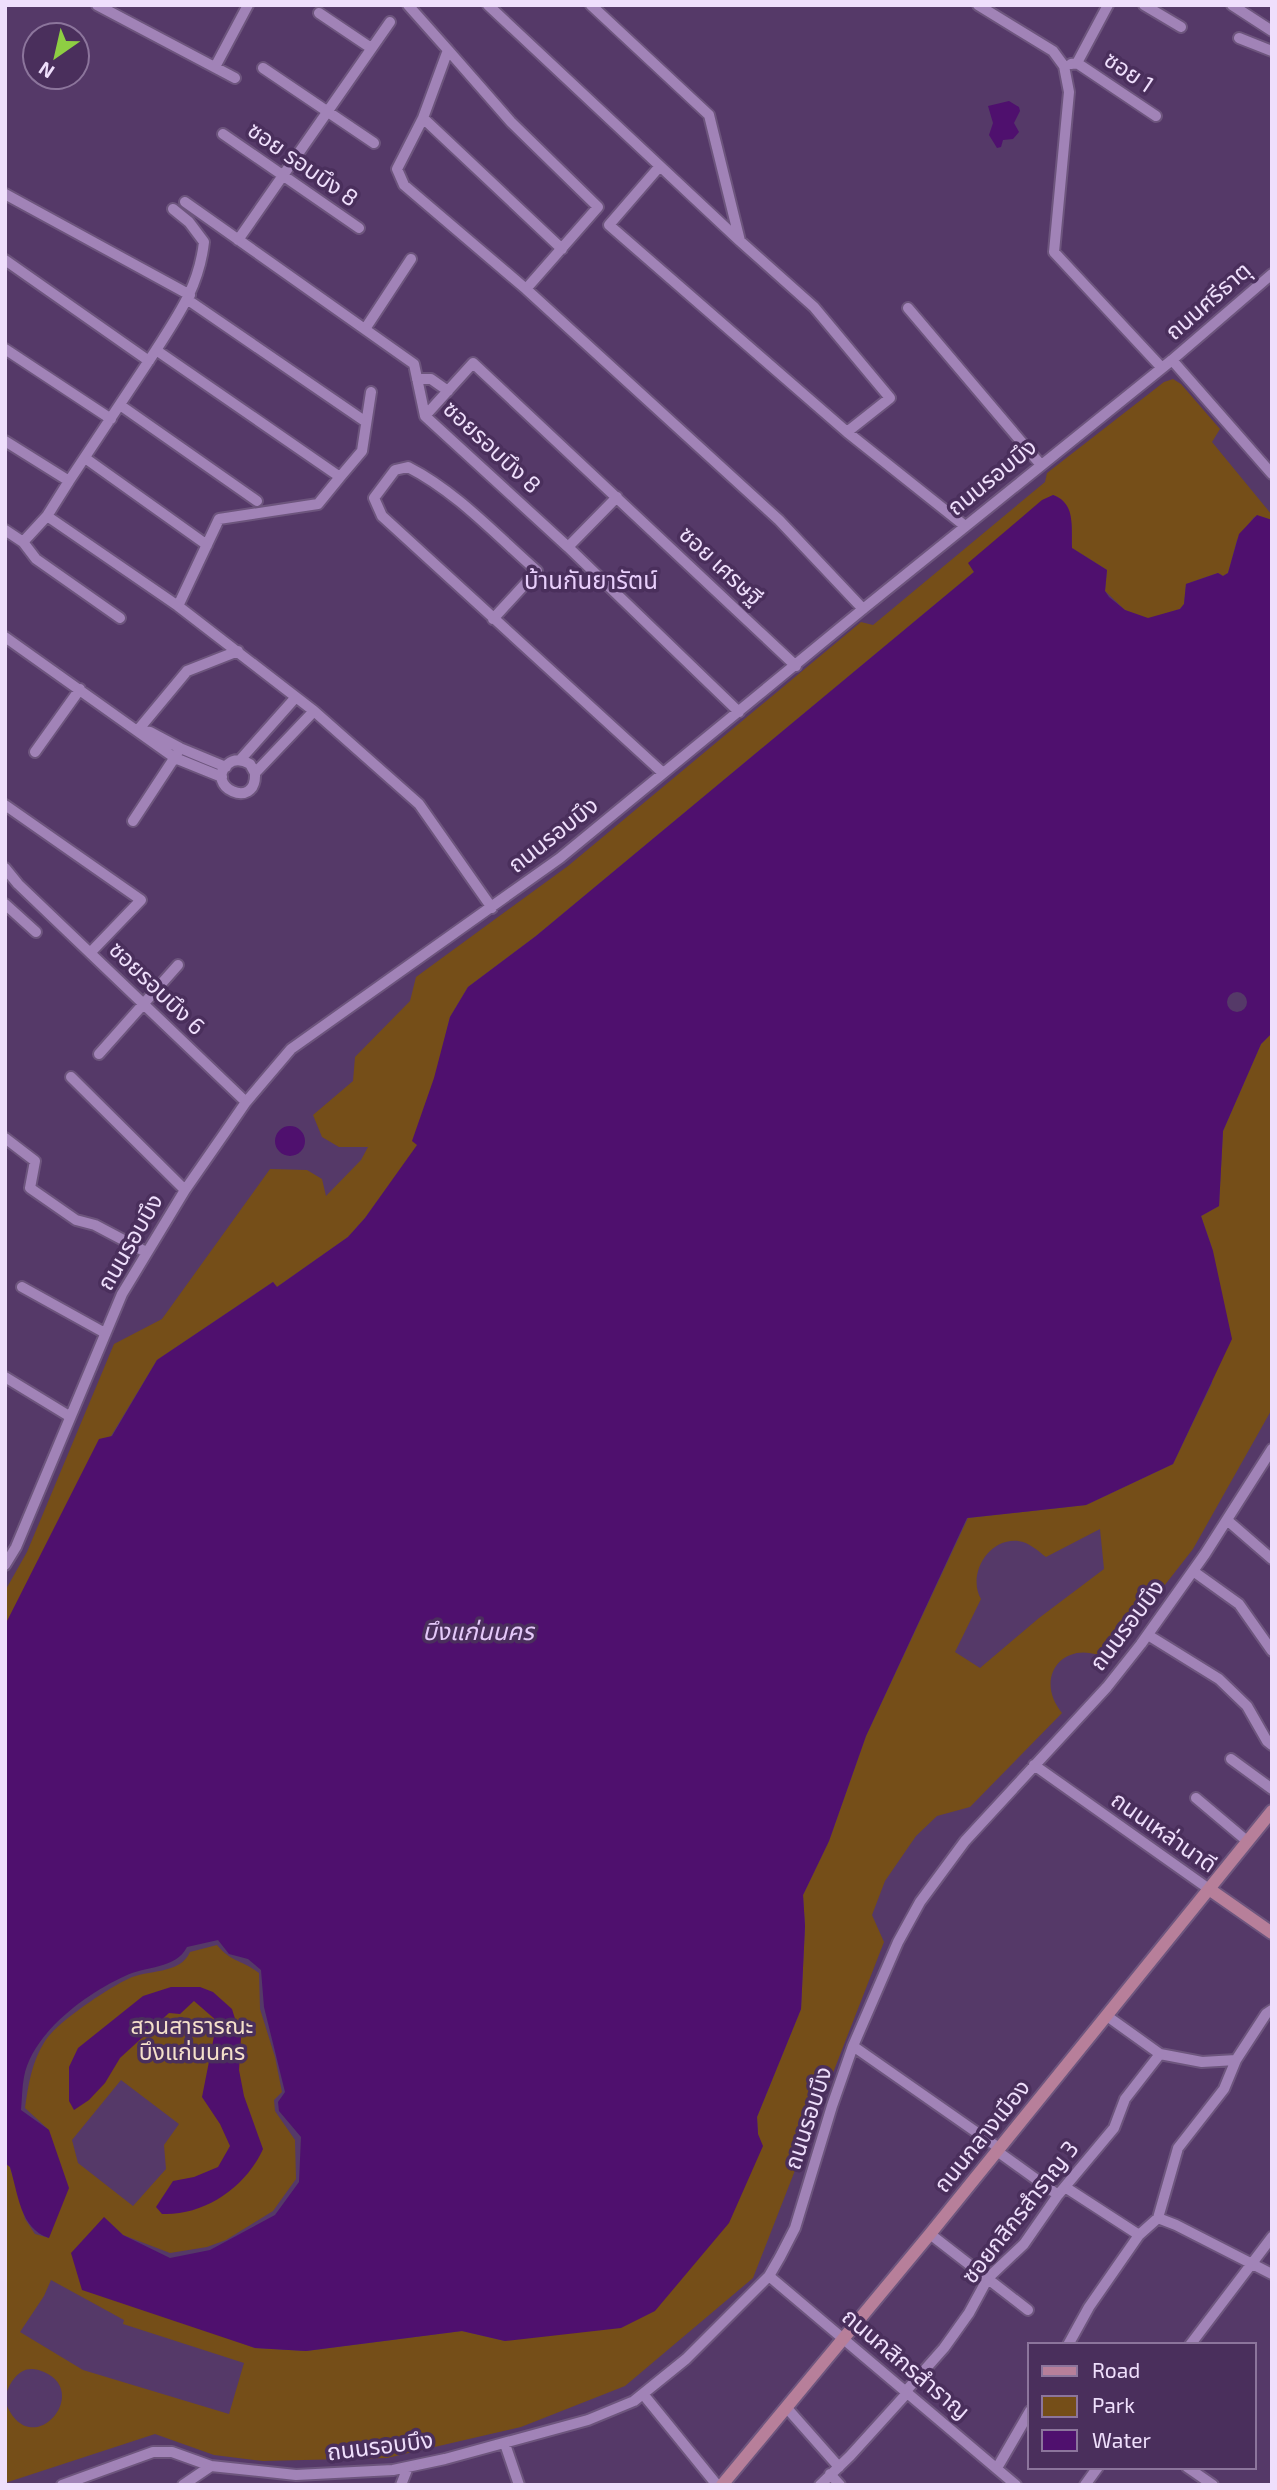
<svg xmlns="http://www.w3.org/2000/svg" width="1277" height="2490" viewBox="0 0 1277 2490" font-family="'Exo 2','Noto Sans Thai',sans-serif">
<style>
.green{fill:#754e18;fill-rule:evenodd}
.water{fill:#4f106e}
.pier{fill:#553968}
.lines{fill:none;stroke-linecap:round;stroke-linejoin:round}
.minor-casing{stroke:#6d557d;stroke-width:14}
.major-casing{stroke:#6d557d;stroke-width:16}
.minor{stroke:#a183b7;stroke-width:10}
.major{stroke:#b77f9a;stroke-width:12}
.labels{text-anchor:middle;stroke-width:7;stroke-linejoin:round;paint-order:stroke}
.street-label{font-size:23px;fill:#efdffc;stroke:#4a2f5c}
.park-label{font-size:23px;fill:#f4e0ca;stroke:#4a2f5c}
.neighbourhood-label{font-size:24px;fill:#e9cffc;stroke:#4a2f5c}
.water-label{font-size:24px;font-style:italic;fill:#e4c8f9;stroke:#4a2f5c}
</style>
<rect width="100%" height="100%" fill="#553968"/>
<path class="green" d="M1173 379 1181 384 1220 429 1212 442 1272 515V520L1259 516 1254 517 1237 540 1228 573 1223 576 1218 573 1186 584 1184 604 1180 609 1148 619 1125 610 1105 591 1107 570 1072 548C1071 527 1075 503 1053 495L969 563 974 572 536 936 468 987 450 1017 418 1145 365 1218 348 1237 277 1287 273 1282 157 1360 111 1436 5 1625V1591L27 1552 114 1344 162 1319 270 1169 307 1170 322 1179 326 1196 361 1160 368 1147H339L322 1137 313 1115 353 1081 355 1057 410 1001 416 977 568 866 861 622 873 625 1045 482 1047 473 1164 382Z
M1272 1033V1409L1193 1549 1107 1659C1066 1637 1032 1676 1062 1713L970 1807 937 1816 916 1836 885 1881 872 1915 884 1942 753 2278 625 2386 521 2427 387 2458 263 2461 214 2455 155 2434 5 2483V2401C29 2466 93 2393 44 2372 23 2362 11 2378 5 2397V2163L10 2167 25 2219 35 2234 49 2238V2130L25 2108C28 2085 32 2061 45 2041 56 2023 108 1988 128 1979 147 1969 180 1975 190 1952L217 1945C231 1962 242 1960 259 1973L260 2009 275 2057 282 2092 274 2100 275 2111 295 2140 296 2179 273 2211 226 2240 207 2247 170 2253 123 2235 104 2217 221 2335 255 2348 306 2351 462 2331 505 2341 758 2134 757 2117 801 2009 805 1926 803 1895 829 1841 866 1736 968 1518 1086 1505 1173 1464 1212 1383 1213 1251 1201 1216 1219 1206 1223 1131 1261 1044ZM1100 1529 1104 1569 1039 1618 980 1668 955 1652 981 1599C967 1575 988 1538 1018 1541 1029 1542 1038 1551 1046 1557ZM121 2080 179 2124 164 2145 166 2169 133 2206 78 2163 72 2140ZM51 2280 124 2320 123 2324 244 2363 229 2414 83 2370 20 2332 44 2296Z"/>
<path class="water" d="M1009 101 1019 107 1020 111 1014 123 1019 132 1013 139 1003 140 1001 147 997 148 989 135 993 123 988 106Z
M1053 495C1076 503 1071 527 1072 548L1107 570 1105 591 1109 597 1125 610 1148 618 1180 609 1184 604 1186 584 1218 573 1223 576 1228 573 1239 534 1257 515 1272 520V1033L1261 1044 1223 1131 1219 1206 1201 1216 1213 1251 1232 1339 1173 1464 1086 1505 967 1518 866 1736 829 1841 803 1895 805 1926 801 2009 757 2117 758 2134 763 2146 729 2223 655 2311 621 2328 505 2341 462 2331 306 2351 255 2348 82 2290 71 2253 104 2217 123 2235 170 2258 210 2250 275 2215 299 2182 301 2137 279 2111 278 2102 285 2092 264 2007 261 1970 248 1959 229 1954 218 1940 187 1947C176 1969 145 1966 125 1976 87 1993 32 2033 24 2077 22 2087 22 2099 21 2110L49 2130 69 2188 49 2238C20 2229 18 2193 10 2167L5 2163V1625L99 1439 112 1436 157 1360 273 1282 277 1287 348 1237 365 1218 417 1145 412 1141 434 1078 450 1017 468 987 536 936 974 572 968 563 1042 500Z
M275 1141a15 15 0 1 1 30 0a15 15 0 1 1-30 0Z
M171 1987H200L213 1992 232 2009 241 2038 239 2070 244 2096 263 2149C246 2187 204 2216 162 2214L156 2207 173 2181 194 2177 218 2167 230 2146 220 2124 202 2097 217 2021 194 2001 180 2014 169 2013 120 2058 105 2083 89 2100 74 2110 69 2101V2067L78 2048 143 1996Z"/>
<path class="pier" d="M1227 1002a10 10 0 1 1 20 0a10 10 0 1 1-20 0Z"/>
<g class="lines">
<defs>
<path id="minor" d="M97 5 235 78
M408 5 448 50 423 118 397 169 404 185 526 289 779 520 863 609
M488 5 740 241 814 307 890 398 847 432
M591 5 709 115 740 241
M978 5 1053 51 1064 66 1069 92 1054 252 1162 368
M1144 5 1181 27
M1232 5 1272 31
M319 13 371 48
M1239 38 1272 51
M448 50 511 122 598 207 526 289
M1077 63 1156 116
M1071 64 1077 63 1108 5
M215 67 248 5
M263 68 374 143
M423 118 562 249
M223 134 359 228
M660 166 609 225 847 432 965 526
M5 194 190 295
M185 202 414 364 425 416 568 547 739 712
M238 240 390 22
M5 260 149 361
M188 300 366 422
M908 308 1041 465
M365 329 411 259
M5 349 111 419
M156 350C179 314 199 286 204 242L189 222 173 209
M1172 360 1272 474
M417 379H431L448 391
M120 405 257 501
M425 416 473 363 796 666
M5 441 69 481 47 516 23 542
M85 458 207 545
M340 477 362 451 371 392
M69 481 156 350 340 477 318 504 219 519 178 606
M47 516 178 606 314 711 419 804 492 908
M5 530 23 542 36 559 120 618
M568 547 617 497
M493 619 537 571C496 535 457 492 408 467L395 470 374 498 382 516 663 773
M5 637 175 758 222 777
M138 730 187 671 238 651
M140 730 150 732 180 748 226 767
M35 752 80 689
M240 760 296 697
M255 773 250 764C243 760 235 758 228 764 203 786 257 812 255 773L314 711
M5 805 141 900 90 953
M133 821 177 754
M5 868 18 884 246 1102
M5 904 36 932
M99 1054 178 965
M71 1077 185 1190
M5 1138 35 1161 30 1188 76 1220 95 1225 146 1252
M22 1287 105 1333
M5 1377 69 1416
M1227 1520 1272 1559
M5 1565 16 1547 122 1294 185 1190 226 1131 246 1102 291 1049 560 858 863 609 1172 360 1272 274
M1193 1571 1239 1604 1272 1651
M1148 1635 1219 1679 1247 1706 1267 1741 1272 1745
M1231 1759 1272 1789
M1034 1765 1209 1889
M1196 1798 1247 1841
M1107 2016 1160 2054 1202 2062 1236 2060
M853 2046 999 2148
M997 2151 1058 2195
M1065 2187 1139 2235
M1158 2218 1176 2225 1272 2274
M930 2234 1028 2310
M769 2276 1016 2485
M1068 2345 1089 2307 1139 2235 1158 2218 1178 2148 1224 2089 1236 2060 1266 2014 1272 2010
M1190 2345 1272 2237
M906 2391 944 2348 969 2313 988 2278 1024 2244 1058 2195 1114 2128 1125 2099 1160 2054
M643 2394 717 2485
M786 2407 839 2467
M505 2444 519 2485
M1187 2467 1213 2485
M997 2468 1030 2411
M830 2474 840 2485
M62 2485 153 2452H172L211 2466
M183 2485 211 2466 296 2475 393 2470 445 2459 588 2420 634 2401 686 2359 769 2276 780 2257 795 2228 832 2106 853 2046 898 1942 920 1902 965 1841 1107 1687 1141 1644 1205 1554 1272 1449
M401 2485 408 2467
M820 2485 850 2456 908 2392
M1085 2485 1098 2467"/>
<path id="major" d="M1209 1889 1272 1933
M722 2485 930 2234 1272 1811"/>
</defs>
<use href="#minor" class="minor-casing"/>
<use href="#major" class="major-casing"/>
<use href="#minor" class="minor"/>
<use href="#major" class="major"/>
</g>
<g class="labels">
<g class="street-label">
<text transform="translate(1129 72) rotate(34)" y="8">ซอย 1</text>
<text transform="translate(303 164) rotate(35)" y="8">ซอย รอบบึง 8</text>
<text transform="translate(1208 301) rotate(-41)" y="8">ถนนศรีธาตุ</text>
<text transform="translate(492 447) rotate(43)" y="8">ซอยรอบบึง 8</text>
<text transform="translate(992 477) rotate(-39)" y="8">ถนนรอบบึง</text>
<text transform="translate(721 566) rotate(43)" y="8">ซอย เศรษฐี</text>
<text transform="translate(553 835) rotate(-38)" y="8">ถนนรอบบึง</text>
<text transform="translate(157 988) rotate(44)" y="8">ซอยรอบบึง 6</text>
<text transform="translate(130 1242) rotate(-60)" y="8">ถนนรอบบึง</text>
<text transform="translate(1127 1625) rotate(-53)" y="8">ถนนรอบบึง</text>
<text transform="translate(1164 1832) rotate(35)" y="8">ถนนเหล่านาดี</text>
<text transform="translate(808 2118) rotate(-72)" y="8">ถนนรอบบึง</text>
<text transform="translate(982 2136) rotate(-51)" y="8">ถนนกลางเมือง</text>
<text transform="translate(1020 2212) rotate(-52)" y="8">ซอยกสิกรสำราญ 3</text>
<text transform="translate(906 2364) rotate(40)" y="8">ถนนกสิกรสำราญ</text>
<text transform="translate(380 2446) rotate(-7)" y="8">ถนนรอบบึง</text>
</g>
<g class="park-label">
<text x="192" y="2034">สวนสาธารณะ<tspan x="192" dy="26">บึงแก่นนคร</tspan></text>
</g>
<g class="neighbourhood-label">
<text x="591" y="589">บ้านกันยารัตน์</text>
</g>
<g class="water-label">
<text x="478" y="1640">บึงแก่นนคร</text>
</g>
</g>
<rect width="1277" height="2490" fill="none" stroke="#efdffc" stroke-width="14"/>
<rect x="1028" y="2343" width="228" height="126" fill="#4a2f5c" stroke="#8c759c" stroke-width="2"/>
<rect x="1042" y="2366" width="35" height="10" fill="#b77f9a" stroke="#8c759c" stroke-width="2"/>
<text x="1092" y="2378" font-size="21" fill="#efdffc">Road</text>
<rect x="1042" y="2396" width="35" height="21" fill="#754e18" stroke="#8c759c" stroke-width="2"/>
<text x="1092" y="2413" font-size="21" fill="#efdffc">Park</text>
<rect x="1042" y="2430" width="35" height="21" fill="#4f106e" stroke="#8c759c" stroke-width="2"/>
<text x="1092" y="2448" font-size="21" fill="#efdffc">Water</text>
<g transform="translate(56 56) rotate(214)"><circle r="33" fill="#4a2f5c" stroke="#8c759c" stroke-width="2"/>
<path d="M0-5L12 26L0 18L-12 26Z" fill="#8ece43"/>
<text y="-10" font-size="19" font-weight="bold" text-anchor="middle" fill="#efdffc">N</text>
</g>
</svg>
